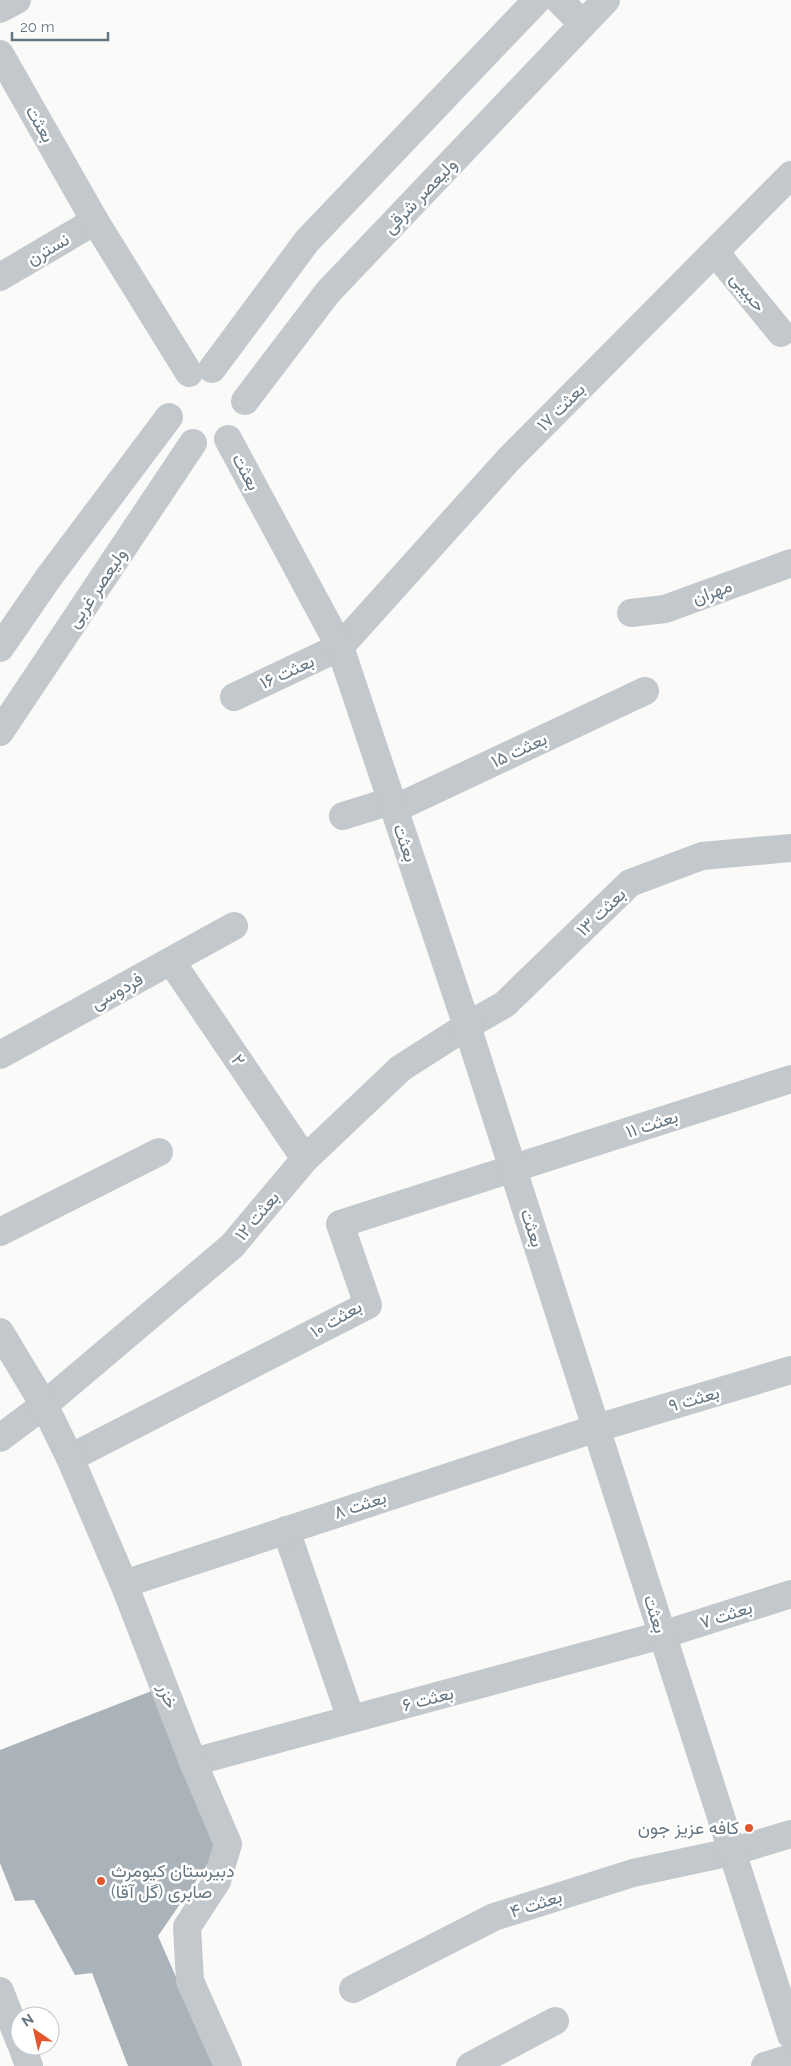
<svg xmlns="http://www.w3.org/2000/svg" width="791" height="2066" viewBox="0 0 791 2066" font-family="Raleway,Vazirmatn,sans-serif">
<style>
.building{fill:#aab3b9}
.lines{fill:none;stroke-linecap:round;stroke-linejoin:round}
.minor{stroke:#c3c8cc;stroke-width:28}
.tertiary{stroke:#c3c8cc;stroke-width:28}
.poi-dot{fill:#e4572e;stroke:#fff;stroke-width:2}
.labels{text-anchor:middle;stroke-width:5;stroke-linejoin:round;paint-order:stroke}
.street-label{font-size:18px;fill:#657683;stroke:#fff}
.poi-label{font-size:18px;fill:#657683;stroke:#fff;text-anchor:end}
</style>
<rect width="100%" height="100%" fill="#fafaf8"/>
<path class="building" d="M154 1690 220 1846 158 1936 215 2066H128L92 1973 75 1975 34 1900 15 1901 0 1863V1750Z"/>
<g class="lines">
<path class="minor" d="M0 9 17 0
M715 252 781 333
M0 277 95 221
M631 613 665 609 791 563
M234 697 340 647 509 459 791 175
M394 809 645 691
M343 816 391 801
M171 961 305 1159
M0 1055 234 926
M0 1232 159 1152
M0 1438 44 1405 232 1246 305 1159 401 1068 467 1026 505 1004 630 883 702 856 791 848
M70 1458 368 1305 340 1224 791 1079
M286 1530 351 1719
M193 1762 662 1635 791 1594
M353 1989 494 1917 633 1873 731 1852 791 1834
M0 1991 20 2042
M22 2046 29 2066
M470 2066 555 2021
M765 2066 791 2058"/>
<path class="tertiary" d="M559 0 583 24
M0 54 95 221 189 373
M212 369 307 241 537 0
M245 401 328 292 606 0
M228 439 340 647 467 1026 791 2035
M0 648 49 577 169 417
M0 732 193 443
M0 1332 44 1405 70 1458 124 1584 193 1762 228 1844 217 1881 187 1927 190 1981 228 2066
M124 1584 597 1428 791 1370"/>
</g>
<g class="poi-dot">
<circle cx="749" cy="1828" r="5"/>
<circle cx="101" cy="1881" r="5"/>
</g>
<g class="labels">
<g class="street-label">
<text transform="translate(40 124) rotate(60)" y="6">بعثت</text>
<text transform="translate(420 196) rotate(-46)" y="6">ولیعصر شرقی</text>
<text transform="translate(48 249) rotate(-30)" y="6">نسترن</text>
<text transform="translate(748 292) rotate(51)" y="6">حبیبی</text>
<text transform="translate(561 407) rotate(-45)" y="6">بعثت ۱۷</text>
<text transform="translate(246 472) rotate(62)" y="6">بعثت</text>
<text transform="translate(97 588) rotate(-56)" y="6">ولیعصر غربی</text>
<text transform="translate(712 592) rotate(-20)" y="6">مهران</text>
<text transform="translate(287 672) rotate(-25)" y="6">بعثت ۱۶</text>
<text transform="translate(519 750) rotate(-25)" y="6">بعثت ۱۵</text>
<text transform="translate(405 843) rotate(71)" y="6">بعثت</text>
<text transform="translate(601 912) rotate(-44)" y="6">بعثت ۱۳</text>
<text transform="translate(117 991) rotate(-29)" y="6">فردوسی</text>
<text transform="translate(238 1060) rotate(56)" y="6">۲</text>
<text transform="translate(652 1124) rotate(-18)" y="6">بعثت ۱۱</text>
<text transform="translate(257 1216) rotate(-50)" y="6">بعثت ۱۲</text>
<text transform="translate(532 1228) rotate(72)" y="6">بعثت</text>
<text transform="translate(336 1319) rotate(-30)" y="6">بعثت ۱۰</text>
<text transform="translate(694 1399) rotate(-16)" y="6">بعثت ۹</text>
<text transform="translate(360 1505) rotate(-18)" y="6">بعثت ۸</text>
<text transform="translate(655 1614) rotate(73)" y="6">بعثت</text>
<text transform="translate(726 1615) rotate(-18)" y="6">بعثت ۷</text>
<text transform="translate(168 1696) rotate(69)" y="6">خزر</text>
<text transform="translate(428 1699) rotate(-15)" y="6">بعثت ۶</text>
<text transform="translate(536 1904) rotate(-18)" y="6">بعثت ۴</text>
</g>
<g class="poi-label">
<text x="739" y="1834">کافه عزیز جون</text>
<text x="111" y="1877" text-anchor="start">دبیرستان کیومرث<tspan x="111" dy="21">صابری (گل آقا)</tspan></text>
</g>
</g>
<g transform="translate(35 2031) rotate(326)"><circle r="24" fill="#ffffff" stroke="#c1c8cd"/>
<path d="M0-4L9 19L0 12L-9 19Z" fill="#e4572e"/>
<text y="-8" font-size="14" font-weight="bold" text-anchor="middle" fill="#657683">N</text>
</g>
<path d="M12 32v8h96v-8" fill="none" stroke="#657683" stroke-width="2.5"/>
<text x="20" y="32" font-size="15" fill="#657683" stroke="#ffffff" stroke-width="4" paint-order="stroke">20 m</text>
</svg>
